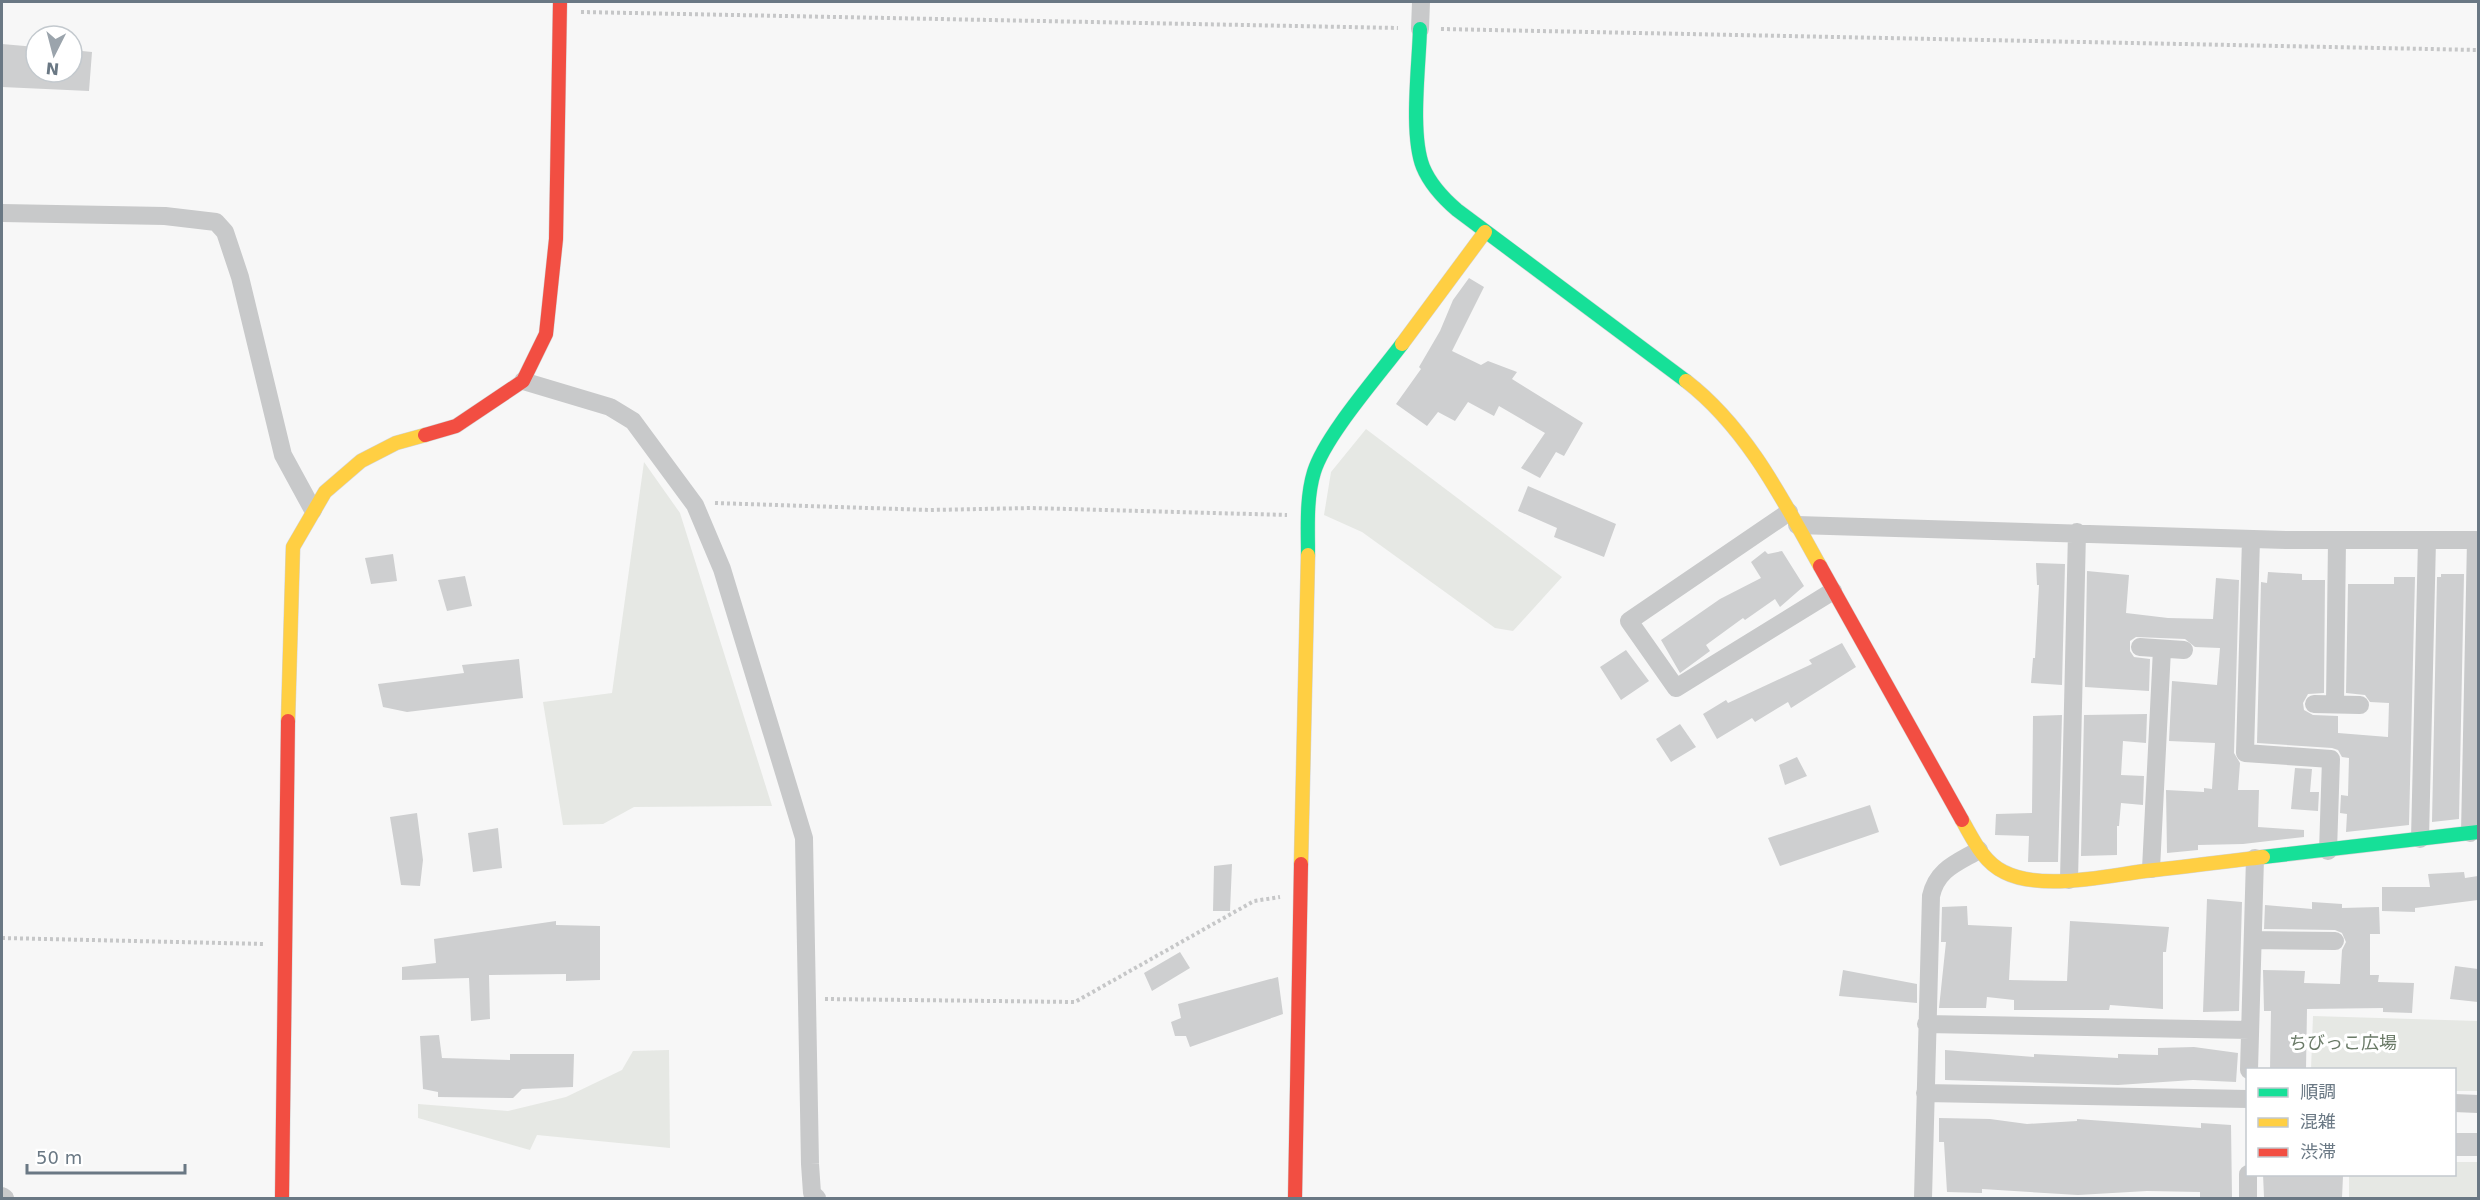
<svg xmlns="http://www.w3.org/2000/svg" width="2480" height="1200" viewBox="0 0 2480 1200" font-family="'DejaVu Sans','Noto Sans JP',sans-serif">
<style>
.green{fill:#e6e8e4}
.building{fill:#cecfd0}
.lines{fill:none;stroke-linecap:round;stroke-linejoin:round}
.fast-casing{stroke:#d3d4d5;stroke-width:15}
.slow-casing{stroke:#d3d4d5;stroke-width:15}
.jam-casing{stroke:#d3d4d5;stroke-width:15}
.path{stroke:#c6c7c8;stroke-width:4;stroke-dasharray:3 3;stroke-linecap:butt}
.street{stroke:#c8c9ca;stroke-width:18}
.fast{stroke:#16e098;stroke-width:14}
.slow{stroke:#ffcf43;stroke-width:14}
.jam{stroke:#f24e42;stroke-width:14}
.labels{text-anchor:middle;stroke-width:6;stroke-linejoin:round;paint-order:stroke}
.park-label{font-size:18px;fill:#6b7b68;stroke:#fff}
</style>
<rect width="100%" height="100%" fill="#f7f7f7"/>
<path class="green" d="M1366 429 1562 577 1513 631 1495 628 1362 532 1324 515 1331 472Z
M644 462 680 513 772 806 634 807 603 824 563 825 543 702 612 693Z
M2313 1016 2478 1021V1091H2455L2454 1070 2311 1069Z
M669 1050 670 1148 537 1135 530 1150 418 1118V1104L508 1111 566 1097 622 1070 633 1051Z
M2455 1162H2478V1198H2349V1175L2454 1174Z"/>
<path class="building" d="M2 44 36 47V72H72V50L92 52 89 91 2 87Z
M1469 278 1484 287 1452 351 1481 365 1488 361 1517 372 1512 379 1583 423 1564 456 1556 452 1540 478 1521 468 1545 433 1499 406 1494 416 1468 402 1455 421 1438 412 1427 426 1396 404 1421 369 1419 367 1440 331 1453 300Z
M1528 486 1616 524 1604 557 1554 537 1557 528 1518 511Z
M1765 551 1768 554 1782 551 1804 586 1780 607 1775 599 1745 620 1743 618 1706 645 1710 651 1680 673 1661 640 1720 599 1761 578 1751 562Z
M393 554 397 581 371 584 365 558Z
M2036 563 2065 564 2062 685 2031 683 2033 658H2035L2039 585H2037Z
M2087 571 2129 575 2126 613 2168 618 2213 619 2216 578 2239 580 2234 753 2240 763 2238 790H2259L2258 827 2304 830V837L2243 844 2198 845V850L2167 853 2166 790 2204 792V788L2212 789 2215 743 2169 741 2172 681 2217 685 2220 648 2195 647 2185 639 2136 637 2130 641V651L2134 657 2150 659 2149 691 2085 687Z
M2268 572 2302 574V580H2325L2324 693 2308 694 2303 703 2304 710 2313 715 2338 716V733L2388 737 2389 703 2370 702 2365 695 2346 693 2348 584H2394V577H2415L2409 825 2346 832 2347 814 2340 813 2341 795 2348 796 2349 758 2342 757 2338 750 2332 748 2257 743 2261 582 2267 583Z
M2441 574H2464L2459 819 2432 822 2437 577H2441Z
M465 576 472 606 447 611 438 580Z
M1842 643 1856 667 1791 708 1788 702 1755 722 1752 718 1717 739 1703 714 1726 700 1728 703 1812 664 1809 660Z
M1626 650 1649 681 1621 700 1600 667Z
M519 659 523 698 407 712 383 707 378 684 464 673 462 665Z
M2147 714 2146 743 2123 741 2121 775 2144 776 2143 805 2121 803 2119 826H2117V855L2081 856 2084 715Z
M2062 715 2058 862H2028L2029 836 1995 835 1996 814 2032 813 2033 716Z
M1680 724 1696 747 1671 762 1656 739Z
M1797 757 1807 776 1785 785 1779 765Z
M2295 768 2312 769 2310 792H2319L2318 811 2291 809Z
M1870 805 1879 832 1780 866 1768 838Z
M417 813 423 860 420 886 401 885 390 817Z
M498 828 502 868 473 872 468 833Z
M1232 864 1230 911H1213L1214 866Z
M2464 872 2465 878 2478 876V900L2415 908V912L2382 911V887H2430L2428 874Z
M2207 899 2242 902 2239 1011 2203 1012Z
M2312 902 2342 904V908L2379 907 2380 934H2370V975H2379L2378 982 2414 983 2412 1013 2383 1012V1008L2307 1009 2306 1070H2270L2271 1011H2264L2263 970 2305 971 2304 983 2340 984 2342 950 2346 942 2342 933 2335 930 2264 929 2265 905 2312 909Z
M1967 906 1968 925 2012 927 2009 980 2067 981 2070 921 2169 927 2166 952H2163V1009L2110 1005 2109 1010H2014V1000L1987 997 1986 1008H1939L1946 942H1941L1942 907Z
M556 921V925L600 926V980L566 981V974L489 975 490 1019 471 1021 469 978 402 980V967L436 963 434 939Z
M1180 952 1190 968 1152 991 1144 973Z
M2455 966 2478 969V1002L2450 999Z
M1843 970 1917 984V1003L1839 996Z
M1278 977 1283 1014 1190 1047 1186 1036H1175L1171 1022 1181 1018 1178 1004Z
M439 1035 442 1058 510 1060V1054H574L573 1087 522 1089 513 1098 438 1097V1092L423 1089 420 1036Z
M2194 1047 2238 1053 2236 1082 2193 1080 2118 1085 1945 1080V1050L2034 1057V1054L2118 1058V1054L2158 1055V1048Z
M1939 1118 1990 1119 2027 1124 2077 1121V1119L2201 1128V1123L2231 1125 2232 1197 2200 1198V1192L2147 1191 2078 1195 1982 1189V1193L1947 1192 1944 1142H1939Z
M2454 1133H2478V1156H2454Z
M2263 1174 2343 1176 2342 1198 2264 1197Z"/>
<g class="lines">
<defs>
<path id="fast" d="M1420 29C1419 66 1410 134 1423 167 1430 184 1443 198 1457 210L1686 381
M1308 555C1308 528 1306 498 1314 472 1325 436 1378 376 1402 344
M2263 857 2478 832"/>
<path id="slow" d="M1402 344 1485 232
M1686 381C1747 428 1783 500 1820 566
M288 721 293 547 325 492 361 461 396 443 425 435
M1962 820C1973 839 1983 862 2004 872 2041 891 2105 876 2145 871 2184 867 2223 862 2263 857
M1301 864 1308 555"/>
<path id="jam" d="M425 435 456 426 523 381 546 334 556 239 560 2
M1820 566 1962 820
M282 1198 288 721
M1295 1198 1301 864"/>
</defs>
<use href="#fast" class="fast-casing"/>
<use href="#slow" class="slow-casing"/>
<use href="#jam" class="jam-casing"/>
<path class="path" d="M581 12 1398 28
M1441 29 2478 50
M715 503 930 510 1031 508 1287 515
M2 938 265 944
M825 999 1075 1002 1254 901 1280 897"/>
<path class="street" d="M1420 29 1421 2
M2 213 165 216 216 222 225 232 240 277 283 455 313 510
M523 381 610 407 633 421 695 505 722 569 804 838 810 1164 812 1193 817 1198
M1789 512 1629 621 1676 688 1833 591
M1797 525 2286 540H2476L2470 833
M2251 539 2245 753 2331 759 2328 851
M2140 647 2184 650
M2314 704 2360 705
M2335 704 2337 540
M2420 839 2427 540
M2151 869 2162 649
M2069 880 2077 532
M2253 940 2335 941
M1926 1024 2250 1030
M2249 1070 2255 858
M1925 1093 2248 1099
M2454 1103 2478 1104
M2 1196 5 1198
M1923 1198 1931 896C1937 869 1957 863 1979 850
M2248 1198V1174"/>
<use href="#fast" class="fast"/>
<use href="#slow" class="slow"/>
<use href="#jam" class="jam"/>
</g>
<g class="labels">
<g class="park-label">
<text x="2343" y="1049">ちびっこ広場</text>
</g>
</g>
<rect width="2480" height="1200" fill="none" stroke="#6a7884" stroke-width="6"/>
<rect x="2246" y="1068" width="210" height="108" fill="#ffffff" stroke="#c3c9ce" stroke-width="1.5"/>
<rect x="2258" y="1088" width="30" height="9" fill="#16e098" stroke="#c3c9ce" stroke-width="1.5"/>
<text x="2300" y="1098" font-size="18" fill="#6a7884">順調</text>
<rect x="2258" y="1118" width="30" height="9" fill="#ffcf43" stroke="#c3c9ce" stroke-width="1.5"/>
<text x="2300" y="1128" font-size="18" fill="#6a7884">混雑</text>
<rect x="2258" y="1148" width="30" height="9" fill="#f24e42" stroke="#c3c9ce" stroke-width="1.5"/>
<text x="2300" y="1158" font-size="18" fill="#6a7884">渋滞</text>
<g transform="translate(54 54) rotate(186)"><circle r="28" fill="#ffffff" stroke="#c3c9ce" stroke-width="1.5"/>
<path d="M0-4.5L10 22L0 15L-10 22Z" fill="#9ba4ac"/>
<text y="-9" font-size="16" font-weight="bold" text-anchor="middle" fill="#6a7884">N</text>
</g>
<path d="M27 1164v9h158v-9" fill="none" stroke="#6a7884" stroke-width="3"/>
<text x="36" y="1164" font-size="18" fill="#6a7884" stroke="#ffffff" stroke-width="4.5" paint-order="stroke">50 m</text>
</svg>
